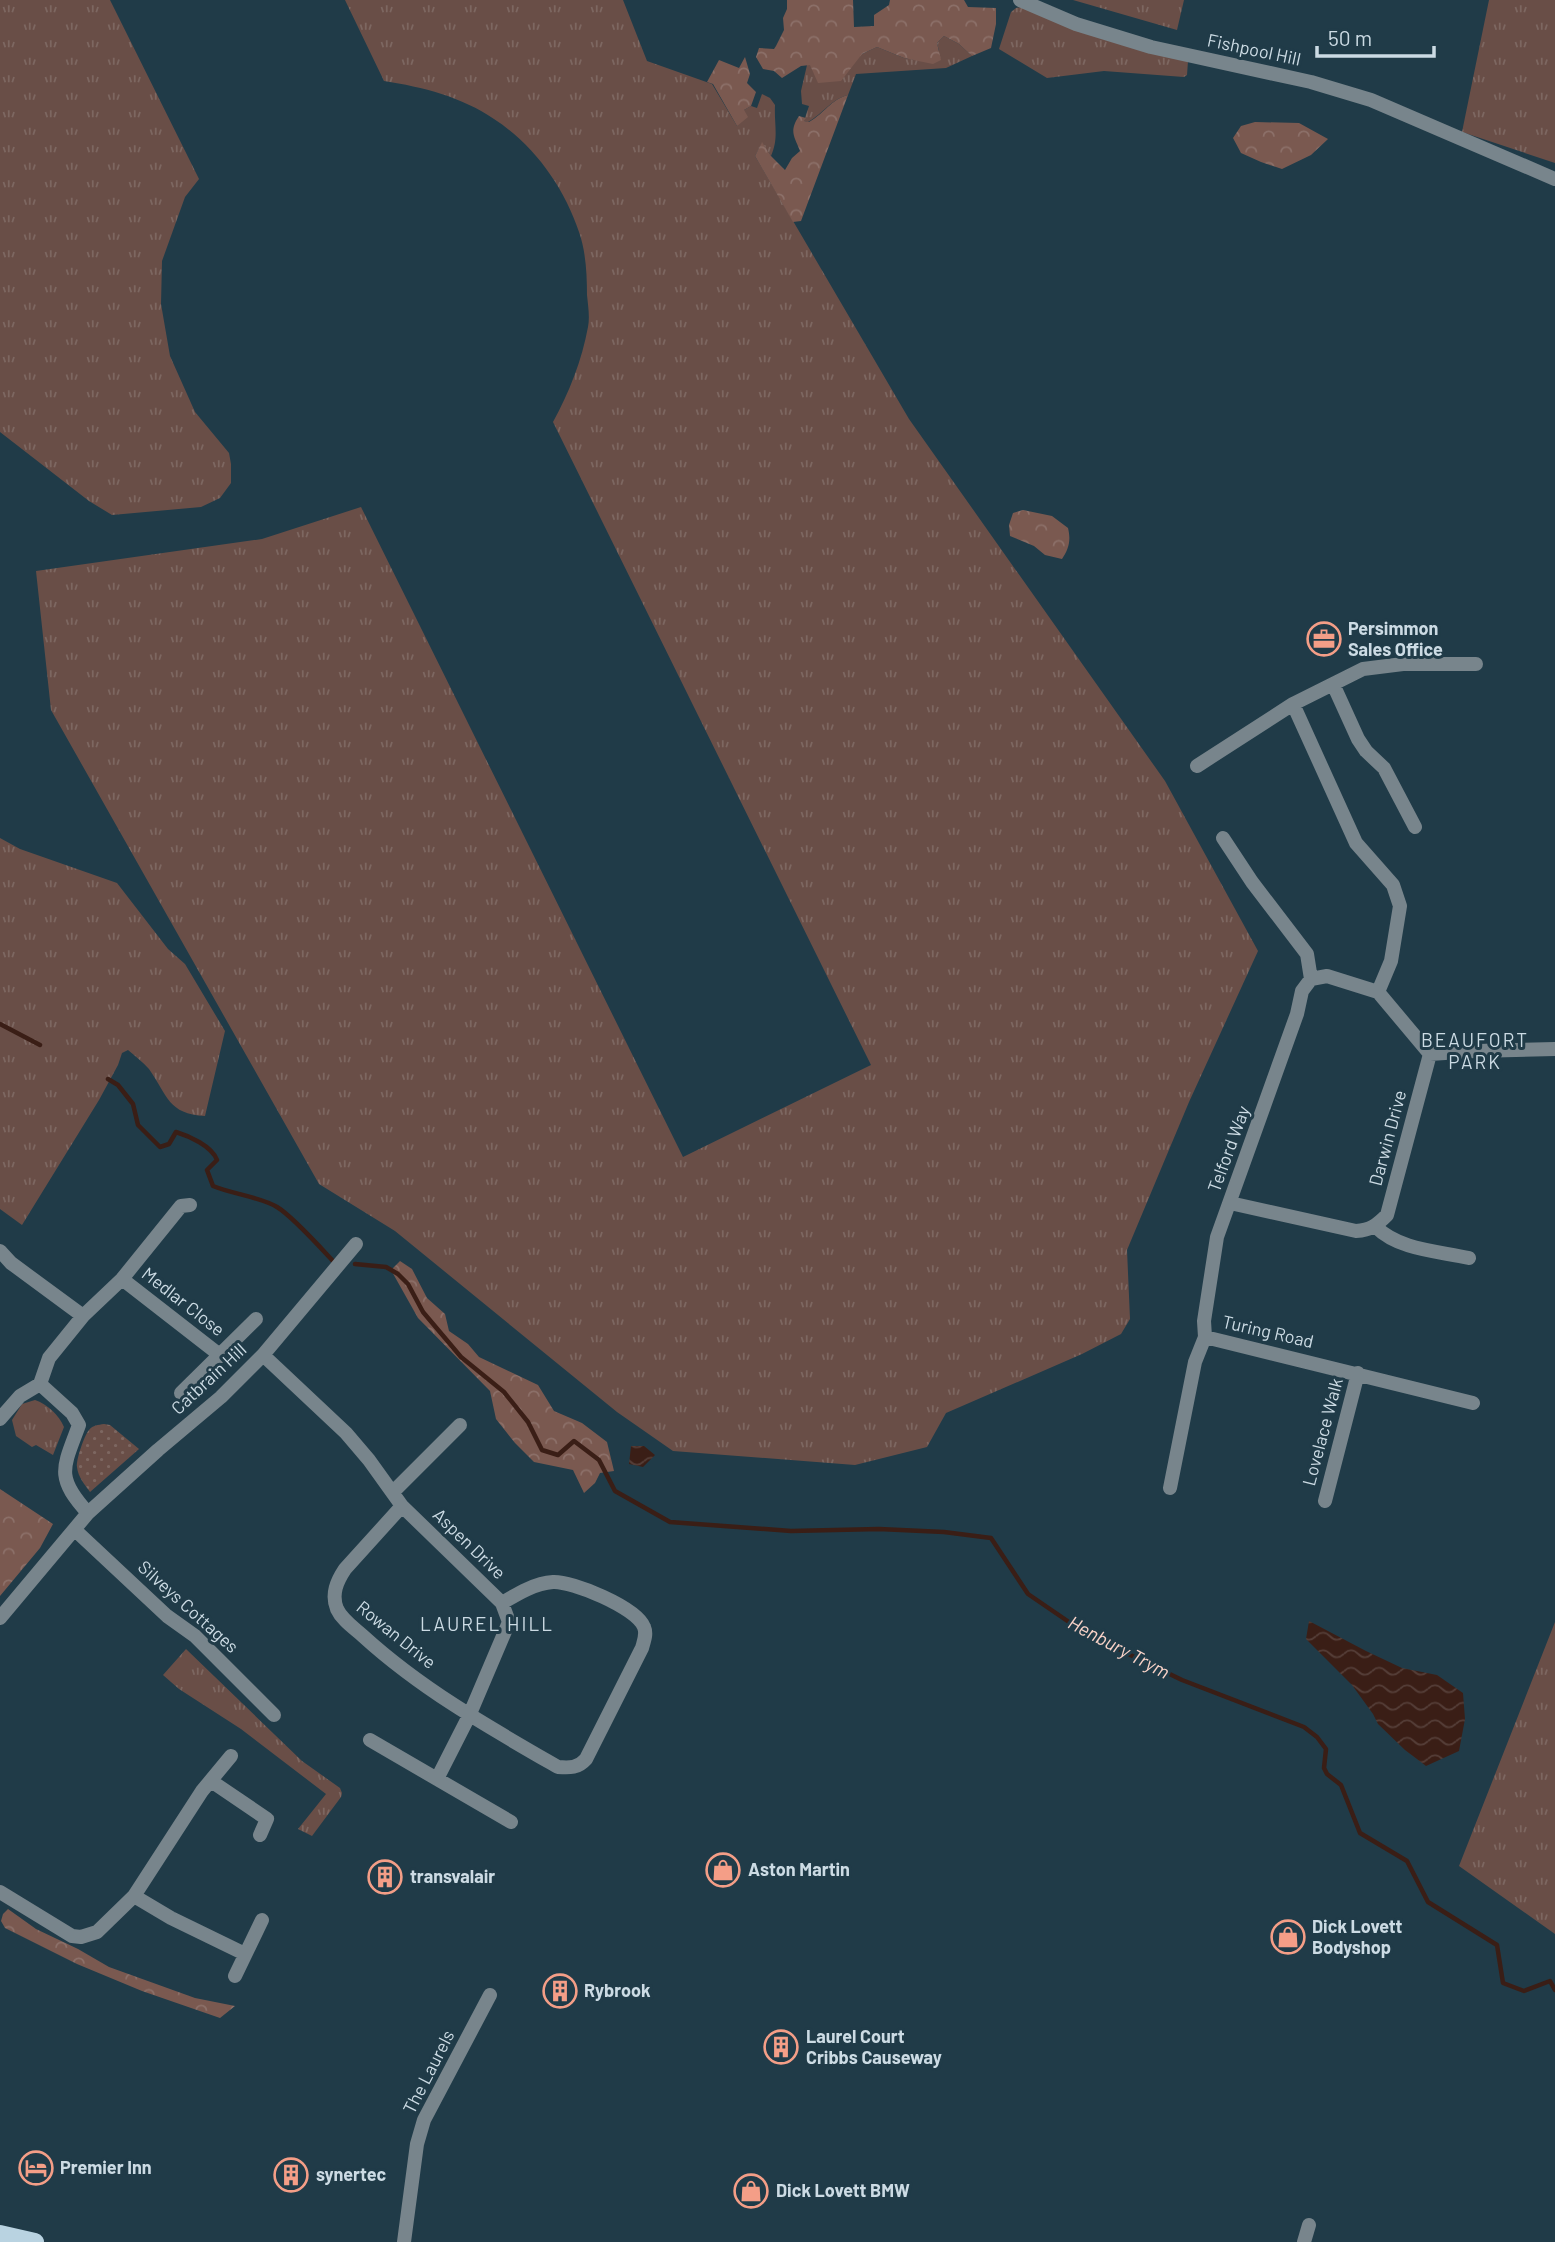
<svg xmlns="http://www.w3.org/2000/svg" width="1555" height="2242" viewBox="0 0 1555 2242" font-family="Barlow,sans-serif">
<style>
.grass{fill:url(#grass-tufts)}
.forest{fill:url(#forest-crowns)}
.park{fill:url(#park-dots)}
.water{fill:url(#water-waves)}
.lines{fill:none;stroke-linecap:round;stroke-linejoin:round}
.stream{stroke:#3a1e16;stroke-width:4.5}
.street{stroke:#78858c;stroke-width:14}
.primary{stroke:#b9d3e1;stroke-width:18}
.labels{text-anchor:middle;stroke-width:6;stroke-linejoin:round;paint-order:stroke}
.street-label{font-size:18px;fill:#ccdbe4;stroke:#203b48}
.poi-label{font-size:18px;font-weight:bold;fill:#ccdbe4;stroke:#203b48;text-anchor:start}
.neighbourhood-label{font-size:19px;letter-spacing:2px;fill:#ccdbe4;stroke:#203b48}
.water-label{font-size:19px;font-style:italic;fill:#fad4c9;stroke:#203b48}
</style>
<defs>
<pattern id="grass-tufts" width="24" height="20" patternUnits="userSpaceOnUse" patternTransform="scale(1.75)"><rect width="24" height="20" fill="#694e47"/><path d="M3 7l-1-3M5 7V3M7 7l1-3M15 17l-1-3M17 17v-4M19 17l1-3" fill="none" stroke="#7d6761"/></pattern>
<pattern id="forest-crowns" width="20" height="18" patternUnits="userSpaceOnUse" patternTransform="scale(1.75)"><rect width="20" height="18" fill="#7a5950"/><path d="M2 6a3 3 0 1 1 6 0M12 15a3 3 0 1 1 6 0" fill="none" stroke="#8c7069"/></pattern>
<pattern id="park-dots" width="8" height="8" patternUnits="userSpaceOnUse" patternTransform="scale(1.75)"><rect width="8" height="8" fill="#694e47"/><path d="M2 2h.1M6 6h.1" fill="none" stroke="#7d6761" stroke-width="1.8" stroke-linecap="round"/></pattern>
<pattern id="water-waves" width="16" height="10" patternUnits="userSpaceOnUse" patternTransform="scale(1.75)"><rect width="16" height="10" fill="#3a1e16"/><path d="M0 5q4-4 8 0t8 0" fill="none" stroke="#553e38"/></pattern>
</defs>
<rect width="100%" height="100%" fill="#203b48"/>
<path class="grass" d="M0 0H110L199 179 185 197 162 261 161 304 170 356 195 412 229 453 231 464V483L220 498 201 507 112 515 89 501 0 432Z
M345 0H623L647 61 712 84 737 126 744 110 751 106 757 108 762 94 770 98 775 105C774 125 779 138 771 156L762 143 755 156 909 419 1165 781 1258 951 1189 1102 1127 1250 1130 1319 1121 1334 1082 1354 946 1413 927 1447 855 1465 673 1451 617 1412 395 1231 319 1184 51 710 36 571 262 539 361 507 683 1157 871 1065 553 422C569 393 582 360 588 327 590 317 588 305 587 295 587 275 586 252 579 232 564 187 534 145 494 119 462 97 423 87 384 81Z
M1073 0H1184L1177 30Z
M1489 0H1555V163L1462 132Z
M1021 7 1188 61 1187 75 1184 77 1104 71 1047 78 999 49 1011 12 1016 8Z
M944 36 959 44 972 56 946 68 856 74 848 95C830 100 824 113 808 122L804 121 809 106 802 104 801 91 807 65 862 54 877 47 904 58 923 61 939 51 937 43Z
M0 838 20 849 117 883 168 949 185 964 225 1031 205 1116C168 1114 168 1096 149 1069 143 1062 135 1056 128 1050L122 1053 118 1065 99 1100 22 1225 0 1209Z
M35 1400C47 1404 59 1415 64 1427L53 1455 36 1445 32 1447 16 1436 12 1420 22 1404Z
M1555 1622V1934L1459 1866Z
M186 1649 302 1761 340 1788 342 1793 341 1797 312 1836 298 1829 326 1794 241 1729 179 1689 163 1675Z"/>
<path class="forest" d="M787 0H853L854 27 874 26V15L889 5 890 0H964L968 7 996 8V24L991 48 972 56 959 44 944 36 937 43 941 60 933 64 904 58 877 47 862 54 841 81 818 83 810 65 801 66 782 78 774 71 763 69 756 57 759 48 774 49 776 46 784 30 783 18 787 9Z
M745 57 750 74 747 83 756 92 751 106 744 110 748 117 737 126 713 84 707 82 719 60 739 68Z
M848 95 801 221 793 222 755 156 762 142 771 156 785 170 792 158 800 151C794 136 789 131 799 116L806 118 804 121 809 122C825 113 830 100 848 95Z
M1255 122 1299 123 1328 139 1311 155 1282 169 1261 162 1241 153 1233 138 1241 126Z
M1023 510 1052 516 1068 528C1071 540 1069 549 1062 559L1045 555 1034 546 1010 536 1009 525 1013 513Z
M400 1261 412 1269 427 1298 445 1314 449 1331 468 1344 479 1357 538 1385 554 1411 582 1423 607 1442 614 1471 600 1473 595 1483 584 1493 573 1470 534 1462 515 1443 496 1419 490 1391 418 1318 391 1270Z
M0 1489 53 1524 40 1548 0 1596Z
M8 1909 36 1929 78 1949 109 1967 195 1998 235 2006 220 2018 142 1991 77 1964 5 1928 1 1921 3 1914Z"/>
<path class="park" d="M104 1424 110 1425 139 1449 90 1492C85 1485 78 1477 77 1467 76 1460 84 1436 89 1430 93 1425 98 1425 104 1424Z"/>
<path class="water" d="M631 1446H644L655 1455 643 1467 629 1464Z
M1309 1621 1366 1651 1402 1668 1437 1675 1463 1693 1465 1719 1459 1751 1426 1766 1405 1750 1378 1724 1373 1714 1352 1685 1306 1639Z"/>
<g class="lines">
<path class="stream" d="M0 1024 40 1045
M108 1079 118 1085 133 1104 138 1125 160 1147 169 1144 176 1132C189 1136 212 1146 217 1160L207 1170 213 1186C232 1194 261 1197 277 1207 292 1216 320 1247 333 1261
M355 1264 386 1267 398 1274 408 1284 423 1312 461 1357 504 1392 528 1422 542 1450 558 1455 574 1441 599 1460 615 1491 670 1522 791 1531 879 1529 944 1532 991 1538 1028 1594 1085 1633 1182 1680 1304 1727 1317 1737 1326 1749 1324 1768 1327 1774 1341 1785 1360 1833 1407 1861 1428 1902 1497 1945 1503 1983 1524 1991 1550 1981 1555 1990"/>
<path class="street" d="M1020 0 1076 24 1151 47 1311 82 1371 100 1555 179
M1333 684 1358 739 1366 751 1384 768 1415 827
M1293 704 1356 843 1393 885 1400 906 1391 961 1378 992
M1197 766 1293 704 1363 669 1403 664H1476
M1223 838 1252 882 1307 954 1311 979
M1430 1054 1475 1051 1555 1049
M1230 1203 1356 1231C1371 1230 1377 1225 1387 1215L1430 1054
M1376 1227C1399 1250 1438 1251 1469 1258
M0 1251 11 1263 83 1316
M122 1279 221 1356
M1205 1337 1473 1403
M263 1355 346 1433 369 1460 402 1506 502 1603 509 1622 469 1716 437 1779
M181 1393 256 1319
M0 1419 20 1396 40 1384
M1170 1488 1195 1362 1205 1337 1204 1321 1217 1237 1297 1014 1302 991 1311 979 1327 976 1378 992 1430 1054
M393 1492 460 1425
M1325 1501 1358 1373
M402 1506 345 1569C337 1581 331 1594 337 1609 342 1620 354 1628 363 1636 421 1689 490 1728 558 1767 570 1768 578 1768 586 1759L642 1648C644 1641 647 1634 644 1627 636 1607 572 1581 553 1582 535 1583 517 1594 502 1603
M88 1513C55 1477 63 1468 79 1425L72 1413 40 1384 49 1358 83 1316 122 1279 181 1206 190 1205
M75 1530 167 1616 195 1636 274 1715
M0 1618 88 1513 158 1450 221 1397 263 1355 356 1244
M370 1740 511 1822
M211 1781 267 1819 260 1835
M0 1892 72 1936 81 1937 97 1932 134 1896 202 1791 231 1756
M134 1896 171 1918 245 1954
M235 1976 262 1920
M404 2242 417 2144 424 2120 490 1995
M1304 2242 1309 2225"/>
<path class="primary" d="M0 2234 35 2242"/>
</g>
<defs>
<symbol id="office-ring" viewBox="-11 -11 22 22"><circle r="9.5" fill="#203b48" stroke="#f49e87" stroke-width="1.5"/><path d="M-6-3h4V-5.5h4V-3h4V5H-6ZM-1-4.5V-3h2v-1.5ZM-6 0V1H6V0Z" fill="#f49e87"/></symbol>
<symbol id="shop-ring" viewBox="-11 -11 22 22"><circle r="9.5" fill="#203b48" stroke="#f49e87" stroke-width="1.5"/><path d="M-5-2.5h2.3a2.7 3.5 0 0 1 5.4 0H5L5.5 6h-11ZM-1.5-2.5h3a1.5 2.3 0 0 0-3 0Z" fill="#f49e87"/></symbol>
<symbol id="building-ring" viewBox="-11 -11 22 22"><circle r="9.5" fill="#203b48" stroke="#f49e87" stroke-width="1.5"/><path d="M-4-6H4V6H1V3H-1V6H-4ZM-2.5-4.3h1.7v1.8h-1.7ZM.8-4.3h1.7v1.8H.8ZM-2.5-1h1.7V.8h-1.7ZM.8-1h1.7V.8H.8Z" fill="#f49e87"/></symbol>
<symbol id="hotel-ring" viewBox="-11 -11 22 22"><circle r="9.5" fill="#203b48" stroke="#f49e87" stroke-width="1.5"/><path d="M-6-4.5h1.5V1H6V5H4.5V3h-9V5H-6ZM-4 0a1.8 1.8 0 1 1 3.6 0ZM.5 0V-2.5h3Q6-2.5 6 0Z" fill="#f49e87"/></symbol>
</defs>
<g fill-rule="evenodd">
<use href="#office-ring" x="1305" y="620" width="38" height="38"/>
<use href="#shop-ring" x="704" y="1851" width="38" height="38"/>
<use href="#building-ring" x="366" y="1858" width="38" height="38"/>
<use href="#shop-ring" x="1269" y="1918" width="38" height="38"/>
<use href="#building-ring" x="541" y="1972" width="38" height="38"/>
<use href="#building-ring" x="762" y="2028" width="38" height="38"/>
<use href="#hotel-ring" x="17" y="2149" width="38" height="38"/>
<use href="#building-ring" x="272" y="2156" width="38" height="38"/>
<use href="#shop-ring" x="732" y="2172" width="38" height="38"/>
</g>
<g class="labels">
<g class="street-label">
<text transform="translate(1254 50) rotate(12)" y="6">Fishpool Hill</text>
<text transform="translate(1388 1138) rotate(-75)" y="6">Darwin Drive</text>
<text transform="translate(1229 1149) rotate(-70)" y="6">Telford Way</text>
<text transform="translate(183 1302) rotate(38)" y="6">Medlar Close</text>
<text transform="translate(1268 1332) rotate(13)" y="6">Turing Road</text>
<text transform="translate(209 1379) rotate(-43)" y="6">Catbrain Hill</text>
<text transform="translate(1323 1432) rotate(-75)" y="6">Lovelace Walk</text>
<text transform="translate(469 1544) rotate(44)" y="6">Aspen Drive</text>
<text transform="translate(188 1607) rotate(42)" y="6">Silveys Cottages</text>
<text transform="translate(396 1635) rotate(39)" y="6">Rowan Drive</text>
<text transform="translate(429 2072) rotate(-63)" y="6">The Laurels</text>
</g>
<g class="poi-label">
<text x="1348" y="635">Persimmon<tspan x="1348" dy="21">Sales Office</tspan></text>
<text x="748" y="1876">Aston Martin</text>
<text x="410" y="1883">transvalair</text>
<text x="1312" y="1933">Dick Lovett<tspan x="1312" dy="21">Bodyshop</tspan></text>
<text x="584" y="1997">Rybrook</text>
<text x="806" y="2043">Laurel Court<tspan x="806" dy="21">Cribbs Causeway</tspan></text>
<text x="60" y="2174">Premier Inn</text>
<text x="316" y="2181">synertec</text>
<text x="776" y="2197">Dick Lovett BMW</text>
</g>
<g class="neighbourhood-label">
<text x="1475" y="1047">BEAUFORT<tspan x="1475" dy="22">PARK</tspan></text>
<text x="487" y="1631">LAUREL HILL</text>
</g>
<g class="water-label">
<text transform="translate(1119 1647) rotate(28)" y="7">Henbury Trym</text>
</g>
</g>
<path d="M1317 46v10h117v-10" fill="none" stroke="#ccdbe4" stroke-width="3.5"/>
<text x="1328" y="46" font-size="21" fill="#ccdbe4" stroke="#203b48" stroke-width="5" paint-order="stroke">50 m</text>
</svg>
